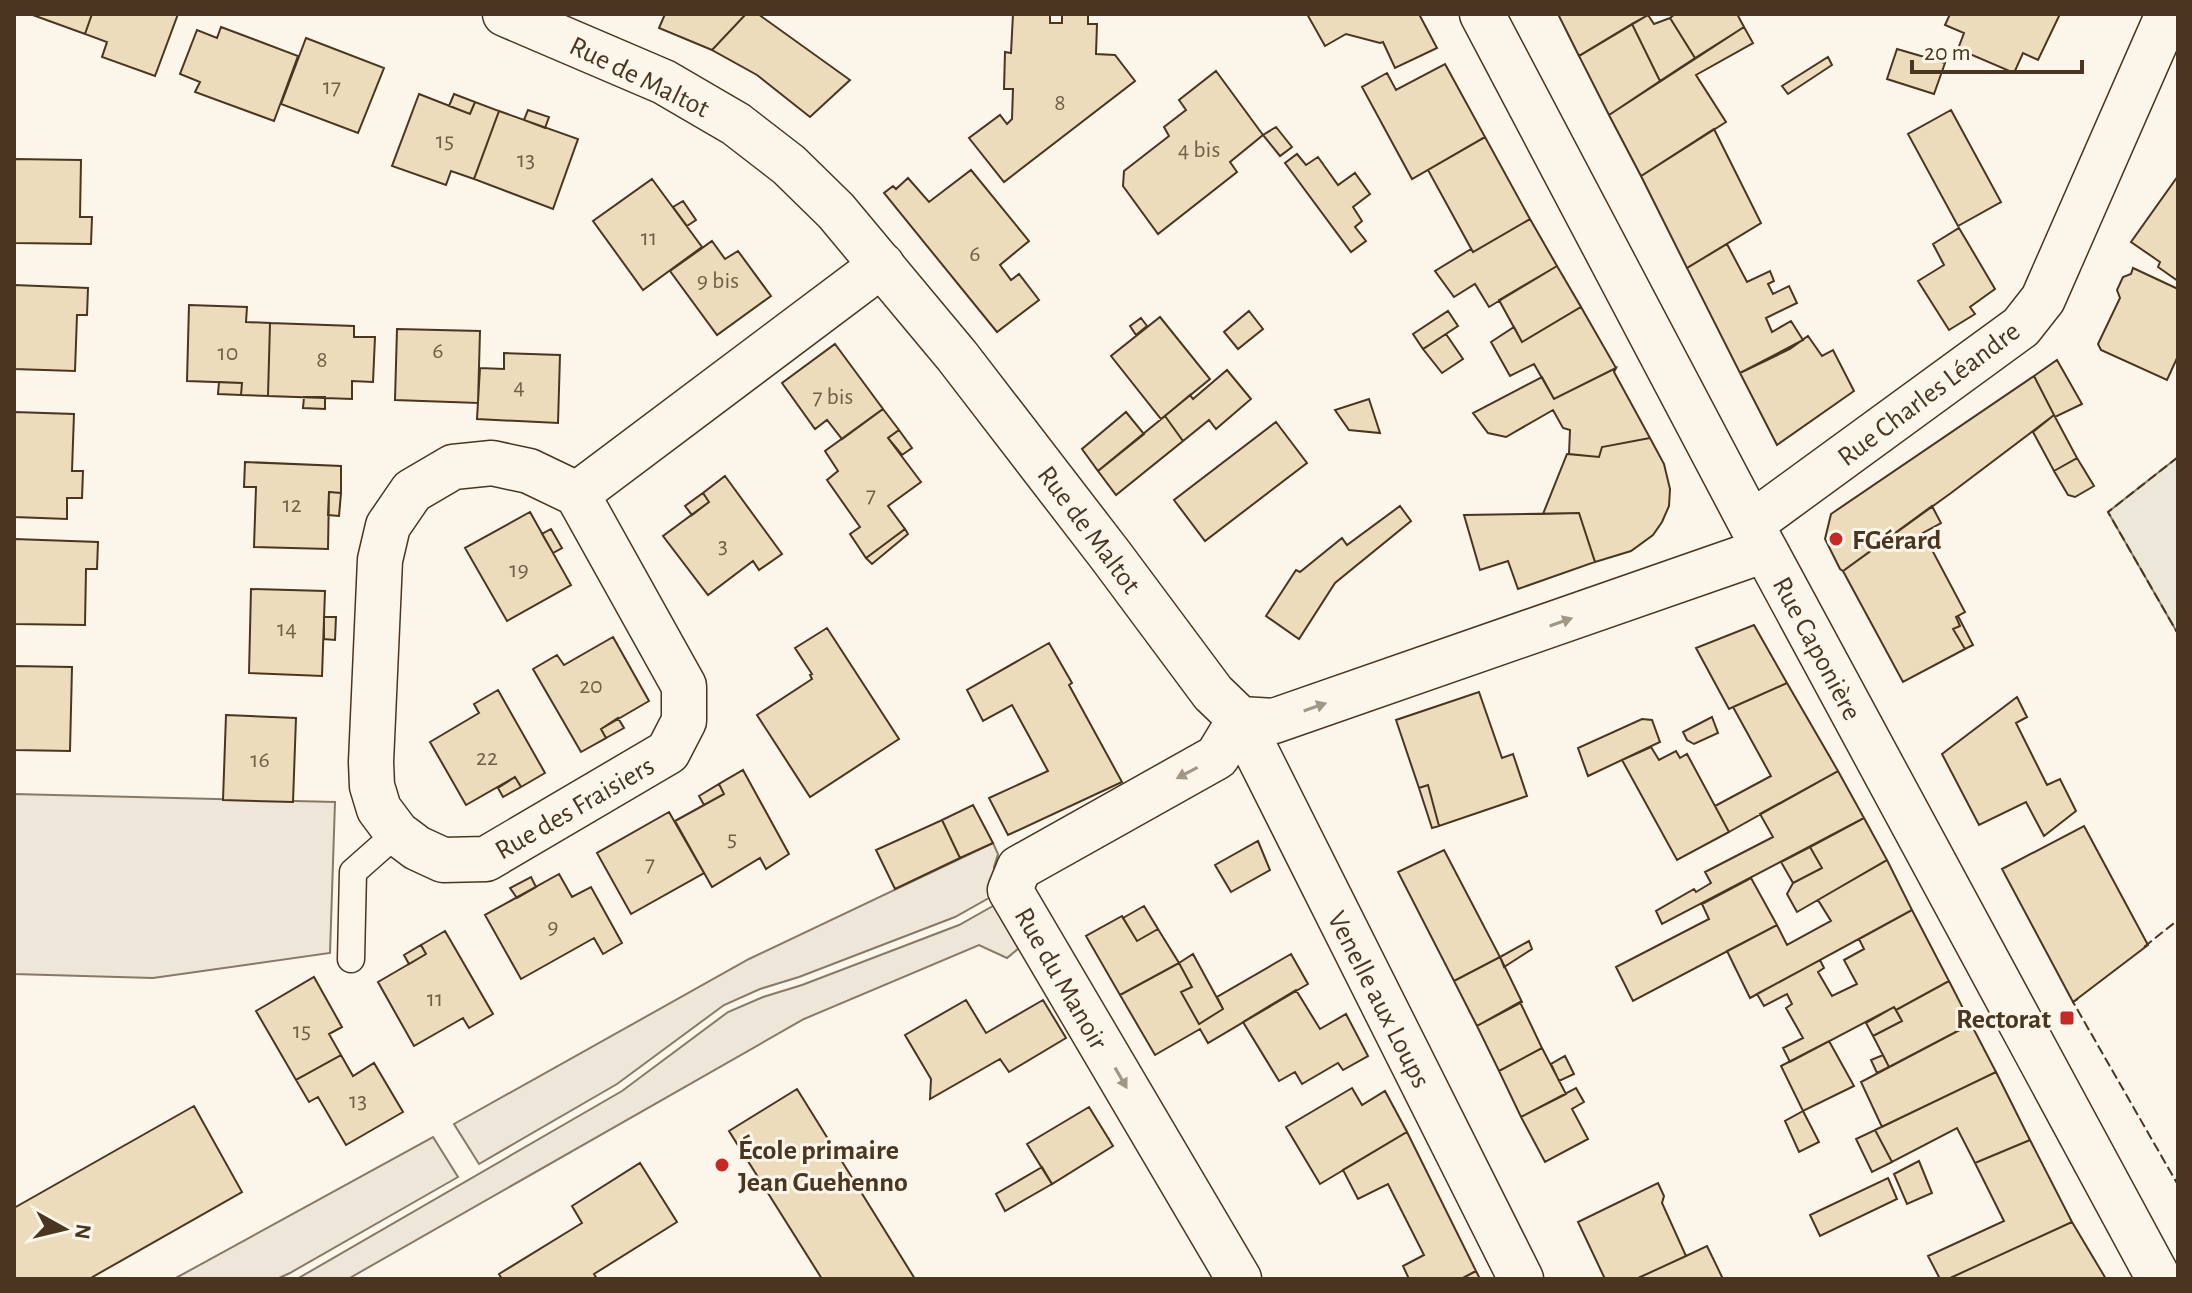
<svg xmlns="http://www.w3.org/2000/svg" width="2192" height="1293" viewBox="0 0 2192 1293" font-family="'Alegreya Sans',sans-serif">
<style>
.green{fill:#ede6d9;stroke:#887966;stroke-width:2}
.parking{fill:#ede7d9;stroke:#887966;stroke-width:2}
.building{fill:#ecdcbc;stroke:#4a3520;stroke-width:2}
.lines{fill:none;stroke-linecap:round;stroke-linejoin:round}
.lane-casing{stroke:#4a3520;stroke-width:29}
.street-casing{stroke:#4a3520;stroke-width:47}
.secondary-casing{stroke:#4a3520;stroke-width:47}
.lane{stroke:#fbf6e9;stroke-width:26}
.street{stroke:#fbf6e9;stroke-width:44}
.secondary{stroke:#fbf6e9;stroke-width:44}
.fence{stroke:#4a3520;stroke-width:2;stroke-dasharray:10 4;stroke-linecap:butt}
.oneway{fill:#a29684}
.poi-dot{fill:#c62828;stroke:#fbf6e9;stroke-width:3}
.labels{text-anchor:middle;stroke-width:6;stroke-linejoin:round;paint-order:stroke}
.number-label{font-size:24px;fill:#725f47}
.street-label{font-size:28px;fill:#4a3520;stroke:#fbf6e9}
.poi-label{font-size:28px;font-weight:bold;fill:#4a3520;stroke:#fbf6e9;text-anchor:start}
</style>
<rect width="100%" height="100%" fill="#fbf6e9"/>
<path class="green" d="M14 794 335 802 330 953 153 978 14 974Z
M993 843 998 854 994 867 996 894 955 917 799 977 760 989 724 1005 617 1084 479 1164 454 1124 749 959Z
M1000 902 1025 943 1007 958 979 945 804 1019 348 1279H297L622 1091 728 1012 763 997 802 985 959 925Z
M433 1137 458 1177 290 1273 277 1279H174Z"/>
<path class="parking" d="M2178 457V634L2108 512Z"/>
<path class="building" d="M30 14H92L85 34Z
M92 14H178L155 76 102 57 107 42 85 34Z
M665 14H746L712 50 659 28Z
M746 14H758L850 80 810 117 757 75 712 50Z
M1013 14 1050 15V23H1062V14H1088V24H1097L1096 54 1115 55 1135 81 1004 182 969 138 1000 115 1007 124 1012 119 1013 89H1004L1005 52 1011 53Z
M1307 14H1419L1437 48 1395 68 1383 42 1380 43 1346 34 1325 46Z
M1558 14H1648V15L1579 56Z
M1675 14H1737L1744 27 1695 58 1670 18Z
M1950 14H2060L2038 60 2023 53 2014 73 1958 49 1964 33 1945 25Z
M1648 15 1654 24 1670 18 1695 58 1660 81 1632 24Z
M1632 24 1660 81 1609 115 1579 56Z
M221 27 298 56 274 121 195 92 200 82 180 74 197 30 217 38Z
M1744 27 1753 43 1696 75 1726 122 1641 176 1609 115Z
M306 38 384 68 358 133 281 104Z
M1897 49 1945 63 1934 94 1887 79Z
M1828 57 1832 65 1788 94 1782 86Z
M1445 64 1485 137 1412 179 1362 87 1387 73 1396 90Z
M1216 71 1263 135 1230 162 1237 172 1158 234 1123 186 1124 171 1169 136 1164 127 1186 110 1179 100Z
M419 94 470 114 475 102 499 111 474 179 451 171 446 185 392 166Z
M454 94 475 102 470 114 449 106Z
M528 110 549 117 545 128 524 120Z
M1951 110 2001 202 1958 226 1908 134Z
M499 111 578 139 553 209 474 179Z
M1276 127 1292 147 1280 156 1263 135Z
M1714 129 1761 223 1687 268 1641 176Z
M1485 137 1530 219 1473 252 1428 170Z
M1297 154 1306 165 1318 157 1338 185 1355 173 1370 194 1353 207 1362 221 1355 227 1366 241 1351 252 1285 163Z
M14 159 81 160 80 217H92L91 244 14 243Z
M971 170 1029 241 1000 265 1011 280 1019 274 1039 300 997 332 884 193 893 186 896 189 908 178 929 202Z
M2178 176V281L2158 267 2160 262 2131 242Z
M652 179 702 247 643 290 593 221Z
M683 201 696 220 687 226 673 207Z
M1530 219 1557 266 1489 307 1475 284 1454 297 1435 271 1471 249 1473 252Z
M1959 228 1995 289 1970 307 1975 314 1949 330 1918 281 1944 265 1933 244Z
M712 241 725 259 738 251 771 296 717 335 670 271Z
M1727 244 1747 282 1770 271 1774 281 1768 284 1773 294 1789 286 1797 303 1766 318 1772 332 1791 321 1803 340 1740 373 1687 268Z
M1557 266 1581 307 1522 342 1499 300Z
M2133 268 2178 289V356L2167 380 2101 350 2098 344 2120 298 2117 290 2123 277 2131 274Z
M14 285 88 288 87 315H77L75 371 14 369Z
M189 305 247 307 246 322 270 323 268 396 241 395 242 383 187 381Z
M1581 307 1616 368 1554 399 1534 364 1510 376 1491 342 1514 327 1522 342Z
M1249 311 1263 329 1238 349 1224 332Z
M1448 311 1458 326 1423 349 1413 334Z
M1160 317 1210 379 1161 419 1111 356Z
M1141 318 1147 326 1136 335 1130 326Z
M270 323 354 326V337H375L373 382 352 381V399L268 396Z
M397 329 480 331 478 403 395 400Z
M1446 334 1463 359 1442 373 1423 349Z
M1808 336 1822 356 1833 350 1854 391 1777 445 1740 373 1790 349Z
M835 344 883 409 842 439 827 420 815 429 782 383Z
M504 353 560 355 558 423 477 419 480 368 504 369Z
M2057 360 2082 404 2055 417 2034 376Z
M1616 368 1614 372 1650 438 1602 447 1599 457 1569 454 1570 430 1563 428 1553 410 1506 437 1488 433 1473 413 1542 377 1554 399Z
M1227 370 1251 399 1216 429 1209 420 1183 441 1165 416 1190 395 1193 399Z
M2034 376 2054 415 1951 493 1843 571 1840 569 1825 539 1831 514Z
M219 382 242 383 241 395 218 394Z
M304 397H325V409L303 408Z
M1369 399 1380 433 1349 430 1335 410Z
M883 409 899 430 888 438 921 482 888 506 905 529 866 558 850 534 860 527 827 480 838 471 825 451Z
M14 412 74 414 72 471H83L82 498H67V519L14 517Z
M1126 412 1144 434 1098 471 1082 449Z
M2054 415 2077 458 2054 471 2033 432Z
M1165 416 1183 441 1116 495 1098 471Z
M1276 422 1307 463 1205 541 1174 500Z
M899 430 912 448 902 455 888 438Z
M1650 438 1664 464 1670 489 1669 506 1662 522 1653 535 1631 551 1595 562 1579 513 1543 514 1567 454 1599 457 1602 447Z
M2077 458 2094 486 2075 497 2068 495 2054 471Z
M245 462 341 466V493L329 492 328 549 254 547 256 487H244Z
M725 476 782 554 759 570 753 561 708 595 663 536 709 502 703 493Z
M329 492 341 493 339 516 328 515Z
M703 493 709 502 692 515 685 506Z
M1400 506 1411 521 1335 583 1299 639 1266 616 1296 570 1300 572 1342 538 1347 545Z
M1932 506 1941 523 1923 533 1965 612 1956 617 1960 626 1953 629 1965 649 1903 682 1843 571Z
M530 512 571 585 507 621 465 548Z
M1579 513 1595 562 1518 589 1508 561 1480 570 1464 515Z
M551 529 562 548 553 553 542 534Z
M905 529 908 534 872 564 866 558Z
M14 539 98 542 97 569H86L85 625 14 624Z
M251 589 325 591 322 676 249 673Z
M1958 616 1973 645 1965 649 1953 629 1960 626 1956 617Z
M324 617H336L335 640 324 639Z
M1754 625 1787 683 1729 709 1696 648Z
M827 628 899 739 810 797 757 715 812 679 810 675 812 674 795 648Z
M613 637 649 701 601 729 606 738 581 752 533 669 557 655 564 665Z
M1049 643 1072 683 1069 685 1122 782 1008 835 989 798 1048 771 1012 705 983 721 967 690Z
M14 666 72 667 70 751 14 750Z
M1787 683 1838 771 1729 832 1715 806 1771 776 1733 707Z
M498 690 545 773 521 787 515 777 466 805 430 742 479 713 474 704Z
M1479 692 1502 758 1513 754 1527 796 1439 826 1428 785 1419 788 1396 720Z
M2017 697 2027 717 2016 723 2047 785 2060 779 2076 811 2044 836 2026 802 1979 825 1942 754Z
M226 715 296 718 293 802 223 800Z
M1712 717 1718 733 1694 744 1687 740 1683 732Z
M618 718 624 728 606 738 601 729Z
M1642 719 1652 720 1660 742 1588 776 1578 748Z
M1651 747 1659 760 1676 751 1680 758 1687 754 1729 832 1677 860 1622 760Z
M743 770 789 854 766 869 760 858 712 887 675 821 724 794 719 784Z
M1838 771 1864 818 1662 924 1656 911 1694 889 1696 892 1711 883 1705 872 1773 837 1760 814Z
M515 777 521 787 503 797 498 788Z
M719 784 724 794 704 805 699 796Z
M1428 785 1439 826 1432 828 1419 788Z
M973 805 993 843 960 858 942 820Z
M669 812 704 873 631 914 597 853Z
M1864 818 1887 860 1797 912 1787 894 1793 883 1822 868 1810 847Z
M942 820 960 858 895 889 876 850Z
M2084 826 2148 945 2073 1002 2002 869Z
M1258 841 1270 870 1231 892 1215 865Z
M1810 847 1822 868 1793 883 1781 862Z
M1444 850 1500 957 1454 981 1398 872Z
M1887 860 1912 910 1750 998 1727 951 1777 925 1787 945 1831 921 1818 900Z
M559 874 572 897 591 887 622 943 603 954 594 938 521 979 485 915Z
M531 877 536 887 517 898 510 888Z
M1751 878 1777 925 1633 1001 1616 967 1709 919 1702 904Z
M1144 906 1158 929 1137 941 1123 918Z
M1912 910 1949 981 1896 1010 1894 1007 1790 1062 1783 1048 1803 1038 1786 1008 1792 1004 1787 994 1764 1006 1757 994 1820 960 1824 968 1818 972 1832 996 1857 984 1844 960 1864 949 1859 939Z
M1122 916 1137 941 1158 929 1179 963 1120 995 1086 936Z
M445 931 493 1014 469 1028 463 1018 414 1046 378 982 426 954 421 945Z
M1529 941 1532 949 1504 967 1500 957Z
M421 945 426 954 409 964 404 955Z
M1193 954 1223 1009 1199 1024 1181 992 1192 987 1179 963Z
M1291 954 1308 984 1208 1043 1200 1029 1155 1055 1120 995 1179 963 1192 987 1181 992 1199 1024 1223 1009 1217 997Z
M1500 957 1522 1002 1477 1026 1454 981Z
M314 977 342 1027 329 1034 341 1055 296 1080 256 1011Z
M1949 981 1971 1024 1889 1067 1873 1036 1902 1021 1896 1010Z
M1296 990 1320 1029 1346 1014 1368 1056 1343 1070 1338 1063 1302 1084 1295 1072 1279 1081 1243 1022Z
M966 1000 986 1033 1043 1000 1066 1038 1009 1072 1000 1059 930 1099 931 1079 905 1035Z
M1520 1002 1542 1048 1499 1071 1477 1026Z
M1894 1007 1902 1021 1873 1036 1866 1023Z
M1971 1024 1996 1072 1882 1127 1861 1082Z
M1829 1041 1854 1086 1803 1111 1781 1066Z
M1542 1048 1566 1094 1521 1117 1499 1071Z
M341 1055 353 1076 374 1063 403 1112 346 1145 318 1097 309 1102 296 1080Z
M1883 1055 1889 1067 1877 1073 1871 1060Z
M1565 1056 1574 1074 1559 1081 1551 1064Z
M1996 1072 2030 1140 1975 1163 1957 1128 1892 1162 1875 1130Z
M1352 1088 1362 1105 1385 1091 1407 1132 1320 1184 1286 1127Z
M1576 1088 1584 1102 1572 1109 1588 1139 1545 1162 1521 1117Z
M797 1089 915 1279H822L729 1131Z
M194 1106 242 1192 89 1279H14V1208Z
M1089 1107 1113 1146 1052 1184 1027 1144Z
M1803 1111 1819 1142 1799 1152 1785 1121Z
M1875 1130 1892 1162 1872 1172 1856 1139Z
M1407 1132 1476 1271 1461 1279H1409L1403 1266 1424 1255 1388 1184 1358 1199 1343 1170Z
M2030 1140 2072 1222 1948 1279H1940L1928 1256 2004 1221 1975 1163Z
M1919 1161 1932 1193 1907 1204 1894 1174Z
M640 1163 677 1222 594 1274 597 1279H502L499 1274 582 1223 572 1206Z
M1042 1167 1052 1184 1005 1211 996 1194Z
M1888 1178 1897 1199 1820 1236 1810 1215Z
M1658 1183 1664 1196 1662 1203 1686 1256 1636 1279H1605L1578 1222Z
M2072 1222 2106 1279H1948Z
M1707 1246 1723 1279H1636L1686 1256Z
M1476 1271 1480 1279H1461Z"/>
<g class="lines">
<defs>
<path id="lane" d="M351 959 353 872 397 833"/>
<path id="street" d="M577 494 684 686V721L668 752 486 859 443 860 417 848 397 833 379 809 372 786 371 762 380 560 388 526 412 491 453 467 492 463 529 471 577 494 882 265
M1240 719 1521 1279
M1239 1279 1010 890 1019 868 1217 757 1240 719"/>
<path id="secondary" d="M505 14 664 82 736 124 789 165 836 211 957 356 1111 556 1213 693 1240 719 1274 721 1765 550
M1482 14 1751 524 2159 1279
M1751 524 2021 327 2043 299 2168 14"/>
</defs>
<use href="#lane" class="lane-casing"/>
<use href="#street" class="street-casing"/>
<use href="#secondary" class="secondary-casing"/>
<use href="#lane" class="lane"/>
<use href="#street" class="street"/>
<use href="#secondary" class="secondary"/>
<path class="fence" d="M2178 457 2108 512 2178 634
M2144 947 2178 920
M2078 999 2073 1002 2178 1185"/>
</g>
<defs><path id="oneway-solid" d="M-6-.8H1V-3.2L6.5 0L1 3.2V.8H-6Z" transform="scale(2)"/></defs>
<g class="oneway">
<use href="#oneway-solid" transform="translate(1561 622) rotate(-19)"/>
<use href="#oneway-solid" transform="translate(1315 707) rotate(-19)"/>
<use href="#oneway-solid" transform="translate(1187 773) rotate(152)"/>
<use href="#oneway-solid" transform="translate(1121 1078) rotate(60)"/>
</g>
<g class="poi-dot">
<circle cx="1836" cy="539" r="8"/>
<rect x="2059" y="1010" width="16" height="16" rx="4"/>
<circle cx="722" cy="1165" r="8"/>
</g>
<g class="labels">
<g class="number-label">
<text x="332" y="94">17</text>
<text x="1060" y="110">8</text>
<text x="445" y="148">15</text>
<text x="1199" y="157">4 bis</text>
<text x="526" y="167">13</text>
<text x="649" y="245">11</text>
<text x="975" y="261">6</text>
<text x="718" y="288">9 bis</text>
<text x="438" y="358">6</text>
<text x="228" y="360">10</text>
<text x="322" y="367">8</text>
<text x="519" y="394">4</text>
<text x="833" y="404">7 bis</text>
<text x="871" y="502">7</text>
<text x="292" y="512">12</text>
<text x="723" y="553">3</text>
<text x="519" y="577">19</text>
<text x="287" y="636">14</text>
<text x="591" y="693">20</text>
<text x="487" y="765">22</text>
<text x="260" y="767">16</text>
<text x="732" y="846">5</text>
<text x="650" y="871">7</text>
<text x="553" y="934">9</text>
<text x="435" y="1006">11</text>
<text x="302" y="1038">15</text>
<text x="358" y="1108">13</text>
</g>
<g class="street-label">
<text transform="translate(640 76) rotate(26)" y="10">Rue de Maltot</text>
<text transform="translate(1928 393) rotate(-37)" y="10">Rue Charles Léandre</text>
<text transform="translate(1090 529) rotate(53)" y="10">Rue de Maltot</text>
<text transform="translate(1818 648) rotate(62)" y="10">Rue Caponière</text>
<text transform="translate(574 807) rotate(-30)" y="10">Rue des Fraisiers</text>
<text transform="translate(1062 978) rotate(60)" y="10">Rue du Manoir</text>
<text transform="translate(1380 999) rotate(63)" y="10">Venelle aux Loups</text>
</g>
<g class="poi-label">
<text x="1852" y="549">FGérard</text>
<text x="2051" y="1028" text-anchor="end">Rectorat</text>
<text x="738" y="1159">École primaire<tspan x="738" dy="32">Jean Guehenno</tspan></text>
</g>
</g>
<rect width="2192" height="1293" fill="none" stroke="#4a3520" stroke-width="32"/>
<g transform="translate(64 1229) rotate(98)" stroke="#fbf6e9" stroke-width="6" paint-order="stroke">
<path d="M0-6L14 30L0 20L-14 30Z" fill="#4a3520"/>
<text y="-12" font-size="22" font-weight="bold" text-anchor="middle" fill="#4a3520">N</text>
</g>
<path d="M1912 60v12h170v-12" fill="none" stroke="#4a3520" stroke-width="4"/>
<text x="1924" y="60" font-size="24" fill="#4a3520" stroke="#fbf6e9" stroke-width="6" paint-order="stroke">20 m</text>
</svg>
